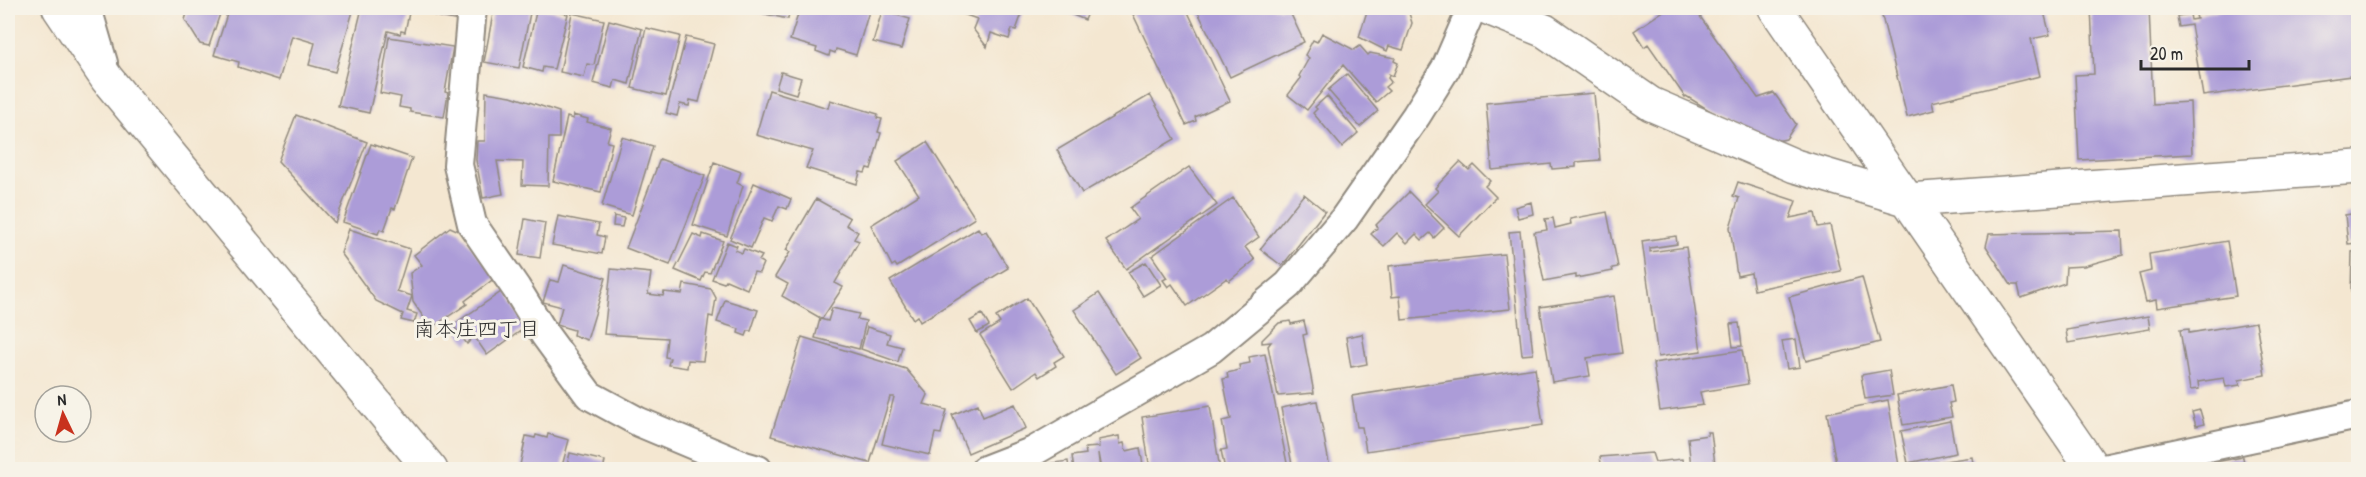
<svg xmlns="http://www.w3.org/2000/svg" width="2366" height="477" viewBox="0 0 2366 477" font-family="'Patrick Hand','Klee One',sans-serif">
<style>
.building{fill:#ac9cd8}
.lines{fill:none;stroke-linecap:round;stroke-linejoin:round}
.minor-casing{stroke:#90897e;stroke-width:32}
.tertiary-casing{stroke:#90897e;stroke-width:36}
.minor{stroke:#fff;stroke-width:28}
.tertiary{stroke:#fff;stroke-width:33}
.labels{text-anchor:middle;stroke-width:6;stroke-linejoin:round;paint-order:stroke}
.neighbourhood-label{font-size:21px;fill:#2b2b2b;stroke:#f7f3e8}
</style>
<rect width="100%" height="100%" fill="#f7f3e8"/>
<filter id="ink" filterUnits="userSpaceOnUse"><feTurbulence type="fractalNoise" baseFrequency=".0167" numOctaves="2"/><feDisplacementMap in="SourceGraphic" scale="12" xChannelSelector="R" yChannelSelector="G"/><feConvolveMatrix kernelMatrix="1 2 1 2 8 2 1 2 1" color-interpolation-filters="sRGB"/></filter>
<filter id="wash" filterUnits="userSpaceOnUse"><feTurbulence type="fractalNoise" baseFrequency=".008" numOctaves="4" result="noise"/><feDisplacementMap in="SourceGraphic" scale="24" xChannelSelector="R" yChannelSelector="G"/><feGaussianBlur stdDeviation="1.35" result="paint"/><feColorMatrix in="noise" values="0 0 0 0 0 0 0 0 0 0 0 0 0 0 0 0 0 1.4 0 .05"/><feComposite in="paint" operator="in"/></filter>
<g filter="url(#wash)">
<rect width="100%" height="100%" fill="#f4e7d1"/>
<g id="blocks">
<path class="building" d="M181 8H222L209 46 200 44 185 20 188 10Z
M229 8H354L335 72 309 65 315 43 292 36 279 80 238 67 239 62 214 55Z
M362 8H410L405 32 401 31 400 34 388 31 369 113 338 106Z
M436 8H462L459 21 435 16Z
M494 8H531L519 68 484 62Z
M537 8 568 14 554 69 543 67 542 72 523 67Z
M748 8H790L788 19 747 10Z
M800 8H870L856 55 836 49 835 53 830 51 829 56 816 51 817 48 790 40Z
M965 8H1024L1016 30 1012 29 1009 39 991 33 987 47 973 29 977 19 963 14Z
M1070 8H1090L1085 20 1068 13Z
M1130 8H1186L1230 101 1195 117 1196 121 1186 125Z
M1196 8H1288L1304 42 1230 77Z
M1368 8H1393L1409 13 1412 23 1403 50 1389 46 1387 51 1359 37Z
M1668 8H1694L1758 98 1774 93 1796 124 1786 139 1776 141 1717 115 1686 96 1685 97 1648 44 1644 47 1634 31Z
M1880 8H2043L2050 35 2031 39 2040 76 1932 102 1934 110 1907 117Z
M2091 8H2149L2153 104 2190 102 2192 154 2079 160 2075 75 2094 74Z
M2232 8H2358V75L2203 96 2191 25 2179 27 2177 16 2190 14 2191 20 2197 19 2196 15Z
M882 11 910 19 901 49 873 42Z
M572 13 604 20 594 65 587 64 584 77 560 72Z
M609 20 642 29 629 84 615 80 613 88 593 83Z
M646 28 680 36 666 96 632 88Z
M1322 33 1354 50 1360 46 1368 55 1370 53 1395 58 1394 61 1398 63 1393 76 1389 74 1388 78 1391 82 1385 87 1389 91 1376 102 1343 65 1307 110 1288 95 1301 78 1299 76 1309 58 1305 55 1313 40 1317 42Z
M389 37 453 47 445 92 448 93 444 117 410 112V109L399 107 401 97 380 93Z
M686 37 714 44 699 102 690 100 689 106 680 104 677 116 666 113Z
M781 72 801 78 796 94 776 88Z
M1347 74 1378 111 1360 127 1328 90Z
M769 90 828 108 830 100 878 114 877 118 882 119 878 132 881 133 871 169 867 168 865 173 860 172 857 184 806 168 813 151 756 135Z
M486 92 511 96 559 112V138H549L548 186 522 185 523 162 497 161 503 194 483 198 476 160 477 141H485Z
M1594 93 1600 160 1576 162V167L1552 169 1551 164 1492 170 1486 103Z
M1150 95 1175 139 1082 193 1057 150Z
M1327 96 1358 133 1342 147 1313 113 1317 109 1315 107Z
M296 115 367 142 335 223 278 161Z
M573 115 588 119 587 122 611 128 607 142 612 143 601 192 553 181 567 117 573 119Z
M622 137 653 146 632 215 602 206Z
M927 142 975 218 897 267 895 264 892 266 871 225 919 195 897 161Z
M371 144 412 158 395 209 392 208 384 231 380 229 378 234 343 222Z
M660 159 705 176 670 265 626 248Z
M714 162 741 172 737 183 743 186 727 236 693 225Z
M1460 162 1469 170 1474 165 1490 181 1485 186 1496 197 1459 236 1425 204 1438 191 1435 188Z
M1189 167 1217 205 1126 269 1106 241 1138 219 1130 208Z
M1738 182 1796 201 1790 218 1815 213 1818 227 1830 225 1841 271 1754 290 1751 273 1737 276 1730 227 1739 198 1733 196Z
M754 183 791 199 787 209 779 206 772 221 764 218 751 248 730 239Z
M1409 192 1444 228 1434 238 1430 233 1422 240 1416 234 1407 243 1397 233 1384 246 1371 234 1378 227 1376 225Z
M1304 194 1325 211 1282 266 1260 249Z
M1233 198 1259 237 1245 247 1255 260 1229 281 1227 278 1187 306 1172 284 1168 287 1163 280 1167 278 1152 256Z
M816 199 850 218 846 225 858 232 854 239 859 241 835 283 843 287 822 319 782 296 788 284 775 277 790 252 786 250Z
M1531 202 1533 214 1518 218 1515 207Z
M1607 212 1618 267 1612 268 1613 271 1576 278V275L1544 281 1534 232 1547 230 1545 219 1553 218 1555 228 1571 224 1570 219Z
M2358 213V243L2348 244 2345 215Z
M558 216 599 224 597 235 605 237 602 254 552 245Z
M614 216 624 218 622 227 613 226Z
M525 219 545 223 540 258 519 255Z
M450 227 459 231 496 277 465 301 467 304 431 328 413 302 410 273 422 265 414 255Z
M978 228 981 233 986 231 1008 268 920 322 917 316 913 319 890 281Z
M349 229 410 249 397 291 412 296 407 311 417 314 414 323 401 320 403 314 376 301 341 253Z
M1520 231 1533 354 1522 355 1509 232Z
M2122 231 2123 255 2084 266 2066 267 2065 283 2021 298 2018 285H2011L1986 246 1989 234Z
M693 234 702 238 703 234 723 241 710 273 705 272 701 281 675 270Z
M1676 236 1677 244 1650 248V252L1686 247 1701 351 1658 357 1642 241Z
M2227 241 2236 296 2157 308 2156 300 2146 302 2139 274 2151 271 2149 254Z
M727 242 737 246 735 250 742 253 744 249 762 256 759 261 763 263 759 273 754 272 747 289 726 280 724 283 712 279Z
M2358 251V291L2351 292 2352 252Z
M1504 254 1510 309 1402 320 1400 296 1392 297 1389 266Z
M1146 262 1161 285 1143 296 1128 272Z
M564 265 606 278 587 340 573 335 574 330 557 325 562 307 543 302 550 280 559 282Z
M611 269 651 273 648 294 663 296 664 292 682 294 684 284 711 289 716 298 713 317 709 316 703 361 688 360 687 368 668 365 670 358 665 357 667 338 604 334Z
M1862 277 1880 342 1806 361 1789 297Z
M504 290 526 327 512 337 509 333 507 335 509 339 487 355 474 336 467 344 453 325Z
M1099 293 1141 358 1116 374 1074 310Z
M1614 296 1622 353 1587 358 1590 376 1552 382 1540 307Z
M1027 298 1064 356 1054 362 1056 366 1039 377 1036 372 1013 388 980 335 1000 323 996 317Z
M725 300 758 310 751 331H748L746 336 738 333 739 329 717 322Z
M832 308 859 314 857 319 866 321 859 349 815 338 820 319 828 321Z
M982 314 989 326 977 333 970 321Z
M2148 316 2150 329 2068 343 2066 330Z
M1290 321 1291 324 1304 321 1307 334 1303 335 1314 393 1278 396 1268 346 1271 342 1262 343V340L1279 323Z
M2256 322 2265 375 2239 380 2240 385 2226 387 2224 378 2198 382 2199 389 2190 390 2180 330 2189 329V333Z
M1739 323 1742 346 1733 347 1730 324Z
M867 327 890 334 887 343 902 347 898 362 861 349Z
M1362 334 1367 364 1351 367 1346 337Z
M802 337 906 369 928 395 924 404 947 410 941 434 935 433 930 455 882 444 894 397H890L870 463 771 436Z
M1796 339 1800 367 1787 369 1782 341Z
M1742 350 1748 384 1700 392 1703 405 1660 411 1653 363Z
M1265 354 1288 468 1225 470 1221 450 1227 449 1222 421 1231 419 1223 379 1228 378 1227 373 1240 370 1239 365 1250 363 1249 357Z
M1535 368 1543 425 1366 451 1362 427H1357L1352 396Z
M1889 370 1893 395 1865 399 1861 375Z
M1951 385 1954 402 1949 403 1952 417 1903 425 1897 395Z
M1888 400 1899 466 1869 470 1868 464 1837 469 1827 413Z
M1317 401 1330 468 1293 470 1281 408Z
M978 404 983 417 1015 404 1026 428 968 453 952 415Z
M1210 406 1220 470H1150L1142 417Z
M2200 410 2204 424 2196 426 2192 412Z
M1950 421 1956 453 1908 463 1901 431Z
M1707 432H1711L1715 464 1691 467 1688 438 1708 435Z
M548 434 569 440 561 470H519L526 436 535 438 536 435 547 438Z
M1119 436 1120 444 1124 443 1126 451 1140 448 1144 470H1101L1098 453 1100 470H1074L1072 456 1086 454 1085 448 1099 447 1098 440Z
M570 453 605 461 603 470H566Z
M1652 453 1655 462 1682 459 1684 470H1602L1600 457Z
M1972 457 1974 470H1918V465Z
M2243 457 2245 470H2183V468Z
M1068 461 1069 470H1042L1041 465Z"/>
</g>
</g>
<g filter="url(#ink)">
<use href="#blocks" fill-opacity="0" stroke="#90897e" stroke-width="1.5"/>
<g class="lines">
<defs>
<path id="minor" d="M87 8 103 63
M472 8 458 165 472 224 516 288 545 335 589 395 639 422 744 466 758 470
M985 470 1034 451 1211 349 1288 285 1344 219 1416 116 1446 68 1472 8
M2099 470 2358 415"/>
<path id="tertiary" d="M59 8 107 79 431 470
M1488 8 1545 31 1651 104 1795 166 1909 200 2358 167
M1775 8 2094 470"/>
</defs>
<use href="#minor" class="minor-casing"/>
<use href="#tertiary" class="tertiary-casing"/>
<use href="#minor" class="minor"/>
<use href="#tertiary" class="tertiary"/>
</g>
</g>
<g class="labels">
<g class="neighbourhood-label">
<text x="477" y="336">南本庄四丁目</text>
</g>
</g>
<rect width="2366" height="477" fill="none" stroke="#f7f3e8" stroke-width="30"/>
<g transform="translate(63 414) rotate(355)"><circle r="28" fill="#f7f3e8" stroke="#a5a39c" stroke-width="1.5"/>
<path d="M0-4.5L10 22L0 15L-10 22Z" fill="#c8321e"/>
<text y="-9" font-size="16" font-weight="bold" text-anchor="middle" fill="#2b2b2b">N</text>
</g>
<path d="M2141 60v9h108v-9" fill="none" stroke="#2b2b2b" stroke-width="3"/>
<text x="2150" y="60" font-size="18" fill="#2b2b2b" stroke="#f7f3e8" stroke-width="4.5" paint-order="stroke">20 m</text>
</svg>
